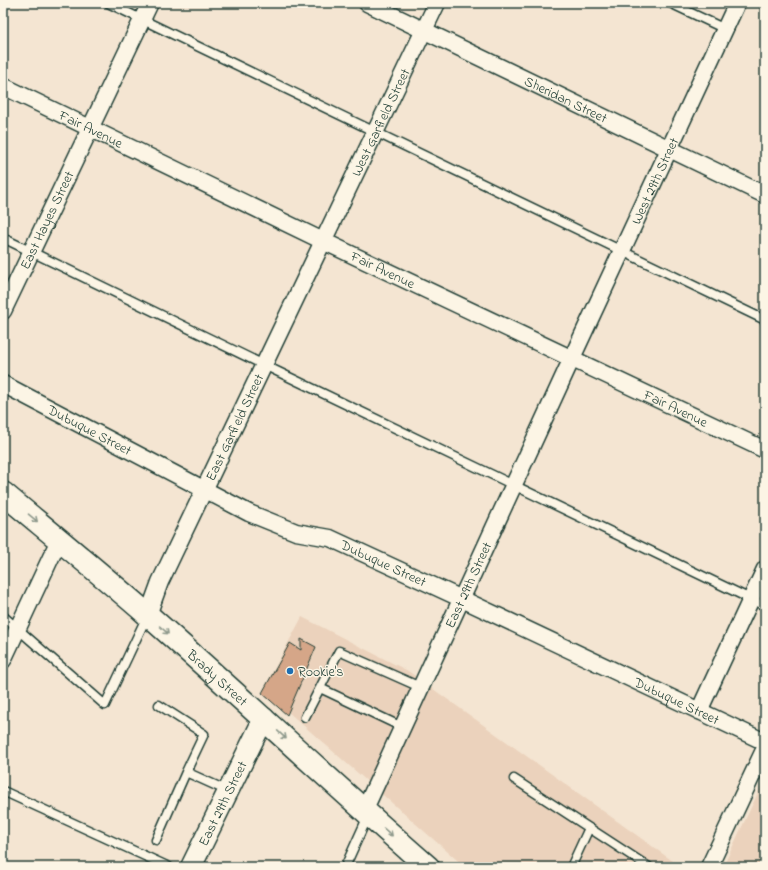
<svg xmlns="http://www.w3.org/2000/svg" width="768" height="870" viewBox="0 0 768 870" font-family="'Indie Flower',sans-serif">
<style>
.built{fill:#ebd2bc}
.building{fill:#d5a688;stroke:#1f3d34}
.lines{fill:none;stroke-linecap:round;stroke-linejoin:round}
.service-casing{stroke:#1f3d34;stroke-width:11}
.minor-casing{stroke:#1f3d34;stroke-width:19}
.tertiary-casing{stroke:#1f3d34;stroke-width:23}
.trunk-casing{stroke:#1f3d34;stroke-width:25}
.service{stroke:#fcf5e5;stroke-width:8}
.minor{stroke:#fcf5e5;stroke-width:16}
.tertiary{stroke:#fcf5e5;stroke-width:20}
.trunk{stroke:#fcf5e5;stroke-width:22}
.oneway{stroke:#8e998c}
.poi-dot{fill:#1f6fb2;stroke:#fcf5e5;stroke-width:1.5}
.labels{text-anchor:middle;stroke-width:3;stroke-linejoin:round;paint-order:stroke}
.street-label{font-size:14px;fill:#1f3d34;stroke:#fcf5e5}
.poi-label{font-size:14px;fill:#1f3d34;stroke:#fcf5e5;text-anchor:start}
</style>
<rect width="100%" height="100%" fill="#f4e5d2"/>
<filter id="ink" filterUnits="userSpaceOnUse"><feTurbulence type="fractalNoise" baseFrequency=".025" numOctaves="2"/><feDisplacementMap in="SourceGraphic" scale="8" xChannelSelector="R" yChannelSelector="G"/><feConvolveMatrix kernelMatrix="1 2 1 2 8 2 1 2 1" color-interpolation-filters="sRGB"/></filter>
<g filter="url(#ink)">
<path class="built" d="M302 617 408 671 681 867H465L263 690Z
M765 778V867H723Z"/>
<path class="building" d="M301 639 316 647 287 715 262 693 290 643 301 650Z"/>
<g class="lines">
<defs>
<path id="service" d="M108 3 765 320
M670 3 725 29
M3 238 264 365 765 606
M3 616 105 705 147 616
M320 688 402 727
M159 705 204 734 186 772
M305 717 339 651 420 687
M514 779 649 867
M3 791 169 867
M156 840 186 772 228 791
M345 867 368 816
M571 867 589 828"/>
<g id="minor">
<path id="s1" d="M367 3 765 195"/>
<path id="s2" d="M3 86 323 241 765 450"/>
<path id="s3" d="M3 311 150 3"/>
<path id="s4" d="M3 384 249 513 296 532 330 538 462 599 765 742"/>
<path id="s5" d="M148 615 160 582 437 3"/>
<path d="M3 660 59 540"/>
<path d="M699 711 765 569"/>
<path id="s6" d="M364 811 572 358 737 3"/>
<path d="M709 867 765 748"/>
</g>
<g id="tertiary">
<path id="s7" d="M191 867 264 718"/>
</g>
<g id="trunk">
<path id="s8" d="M3 493C52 534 101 574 149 616 243 699 334 785 428 867"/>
</g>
</defs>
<use href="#service" class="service-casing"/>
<use href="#minor" class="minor-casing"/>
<use href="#tertiary" class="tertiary-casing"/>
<use href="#trunk" class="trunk-casing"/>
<use href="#service" class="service"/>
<use href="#minor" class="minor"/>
<use href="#tertiary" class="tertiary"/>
<use href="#trunk" class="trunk"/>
</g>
<defs><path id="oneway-shaft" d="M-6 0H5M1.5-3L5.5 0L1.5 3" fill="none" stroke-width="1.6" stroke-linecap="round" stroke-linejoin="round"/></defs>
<g class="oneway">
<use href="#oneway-shaft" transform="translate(33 518) rotate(40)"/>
<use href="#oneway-shaft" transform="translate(164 630) rotate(42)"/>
<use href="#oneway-shaft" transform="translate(282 735) rotate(43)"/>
<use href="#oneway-shaft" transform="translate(388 832) rotate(41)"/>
</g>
</g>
<circle class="poi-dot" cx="290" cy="671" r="4"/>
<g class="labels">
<g class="street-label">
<text dy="5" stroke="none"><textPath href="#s1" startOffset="221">Sheridan Street</textPath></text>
<text dy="5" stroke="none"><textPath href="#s5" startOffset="545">West Garfield Street</textPath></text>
<text dy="5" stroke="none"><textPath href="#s2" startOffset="98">Fair Avenue</textPath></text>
<text dy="5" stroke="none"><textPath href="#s6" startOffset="694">West 29th Street</textPath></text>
<text dy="5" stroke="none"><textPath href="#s3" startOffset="101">East Hayes Street</textPath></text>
<text dy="5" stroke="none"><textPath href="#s2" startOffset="422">Fair Avenue</textPath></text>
<text dy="5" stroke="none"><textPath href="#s2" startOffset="746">Fair Avenue</textPath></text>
<text dy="5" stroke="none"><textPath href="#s5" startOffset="207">East Garfield Street</textPath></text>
<text dy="5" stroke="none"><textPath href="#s4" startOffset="98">Dubuque Street</textPath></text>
<text dy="5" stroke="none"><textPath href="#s4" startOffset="422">Dubuque Street</textPath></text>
<text dy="5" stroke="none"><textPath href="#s6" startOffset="249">East 29th Street</textPath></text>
<text dy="5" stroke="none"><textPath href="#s8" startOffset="283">Brady Street</textPath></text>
<text dy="5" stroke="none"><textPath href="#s4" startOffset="746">Dubuque Street</textPath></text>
<text dy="5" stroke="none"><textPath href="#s7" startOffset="71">East 29th Street</textPath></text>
</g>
<g class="poi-label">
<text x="298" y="676">Rookie's</text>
</g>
</g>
<rect width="768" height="870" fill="none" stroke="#fcf5e5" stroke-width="16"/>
<rect x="8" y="8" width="752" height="854" fill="none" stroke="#1f3d34" stroke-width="1.5" filter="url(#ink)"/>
</svg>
